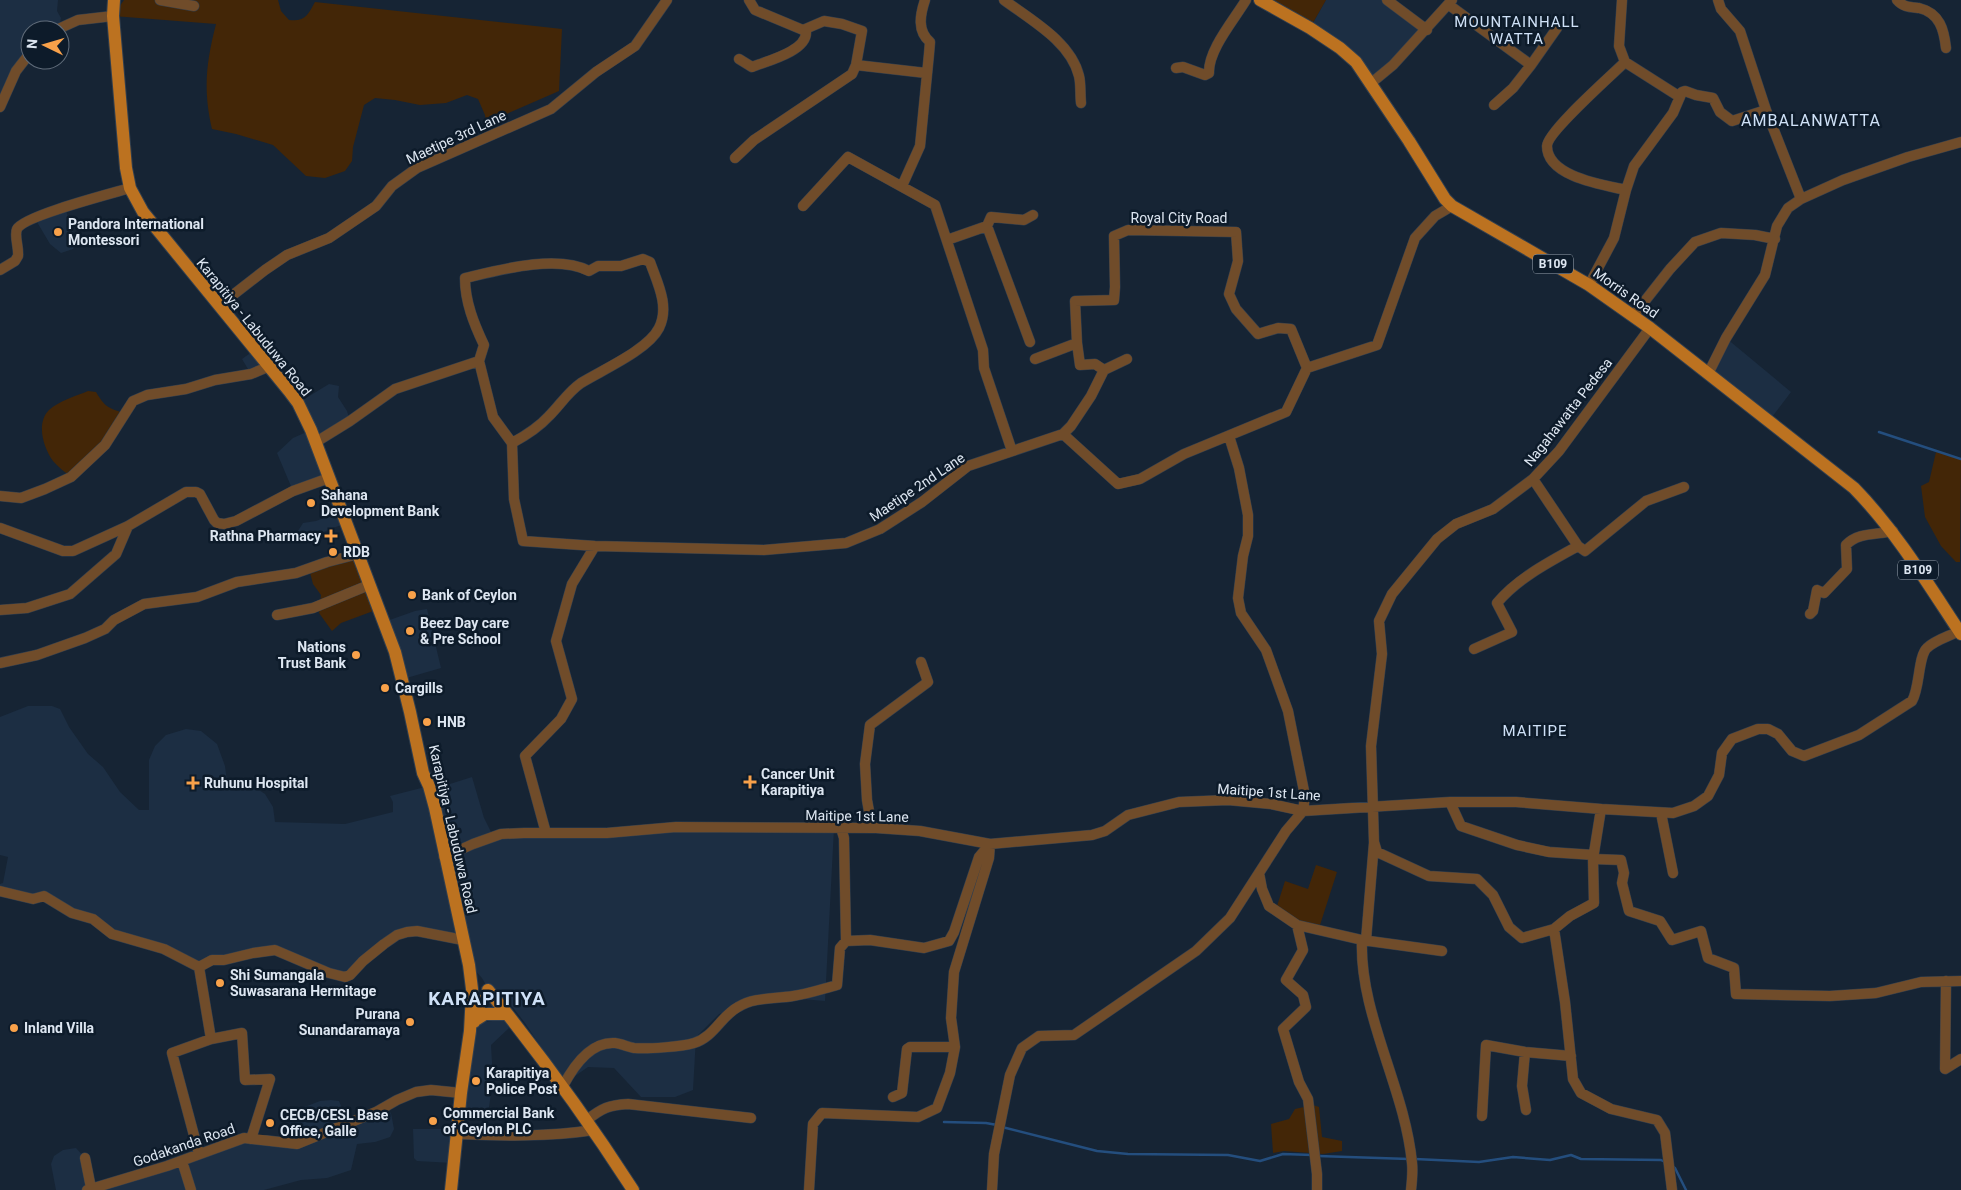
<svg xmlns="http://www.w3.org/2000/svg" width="1961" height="1190" viewBox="0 0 1961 1190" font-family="Roboto,sans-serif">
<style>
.built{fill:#1c2e43}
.green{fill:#432607}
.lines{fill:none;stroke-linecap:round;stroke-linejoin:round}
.stream{stroke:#244e7e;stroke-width:2.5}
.minor-casing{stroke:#323f4e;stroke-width:11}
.major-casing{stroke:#323f4e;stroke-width:14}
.minor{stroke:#704c2a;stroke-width:10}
.major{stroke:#bc7220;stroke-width:12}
.poi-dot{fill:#f8a14a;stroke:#0d1b2a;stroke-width:2}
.labels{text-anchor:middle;stroke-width:5;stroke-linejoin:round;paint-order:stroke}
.shield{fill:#0d1b2a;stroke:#9fa9b5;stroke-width:1}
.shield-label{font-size:12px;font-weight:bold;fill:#dde6f1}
.street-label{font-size:14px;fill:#dde6f1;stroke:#0d1b2a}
.poi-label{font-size:14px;font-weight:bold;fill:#dde6f1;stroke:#0d1b2a;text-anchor:start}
.neighbourhood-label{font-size:15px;letter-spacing:1px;fill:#cfe1f7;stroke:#0d1b2a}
.quarter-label{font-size:16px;letter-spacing:1px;fill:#cfe1f7;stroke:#0d1b2a}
.district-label{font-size:19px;font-weight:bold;letter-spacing:1px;fill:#cfe1f7;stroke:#0d1b2a}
</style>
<rect width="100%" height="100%" fill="#162434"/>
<path class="built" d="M0 0H58L57 11 61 18 59 28 56 30H30V53L0 107Z
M1326 0H1387L1427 30 1370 84 1367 78 1310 28Z
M66 211 77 243 73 249 61 253 50 244 37 222Z
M1726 338 1791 392 1769 421 1708 374Z
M256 349 270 366 251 374 242 359Z
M329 384 339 386 338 397 347 411 350 421 316 442 329 478 293 491 277 453 293 438 311 430 298 403Z
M341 511 346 523 301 541 298 531 303 523 316 521Z
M427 609 441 668 403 679 384 622 415 611Z
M28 706H52L60 709 69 727 88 754 103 767 120 792 139 810H149V760L155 746 166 735 186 729 201 731 217 744 225 766 227 782 250 784 265 794 273 807 275 822 345 824 393 812V802L390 796 429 786 431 790 472 777 484 818 493 836 834 828 825 1001 789 998 758 1003 719 1014 696 1037 693 1090 675 1097H641L614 1068 588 1067 565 1083 525 1023 507 1000 491 994 482 978 468 963 463 940 407 932 350 975 275 950 199 967 138 943 44 897 0 891V884L3 883 8 857 0 855V717Z
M492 1021H507L509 1028 491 1045 493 1080 488 1114 483 1119H458L470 1031 482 1022Z
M331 1100 339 1101 348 1123 382 1107 391 1113 394 1129 390 1137 375 1142 357 1144 351 1170 327 1178 301 1180 264 1190H56L51 1164 54 1156 63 1150 76 1148 85 1158 91 1188 230 1142 296 1143 289 1130 291 1114 297 1110 320 1101Z
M413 1129H457L453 1163 417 1161 414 1158Z"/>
<path class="green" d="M124 0H278L281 11 289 20C305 22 308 15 315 2L562 29 559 91 486 123 485 115 478 99 467 95 446 103 420 105 395 100 375 98 364 105 353 147 352 161 345 171 325 178 306 176 273 145 236 134 212 129C203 90 206 63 216 24L113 16Z
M1260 0H1326L1310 28Z
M88 391 96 392C105 407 108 408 124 413L105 445 71 477C65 472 58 467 53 461 43 447 36 423 49 410 59 401 76 396 88 391Z
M1936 452 1961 459 1960 562H1956L1941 546 1925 517 1921 486 1929 482Z
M358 554 376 610 341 623 332 631 319 613 321 595 313 584 309 569Z
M1316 865 1337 872 1320 925 1299 921 1277 906 1285 881 1308 889Z
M1313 1105 1319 1107 1322 1137 1342 1141V1151L1323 1154 1284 1151 1273 1153 1271 1124 1289 1119 1295 1109Z"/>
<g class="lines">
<path class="stream" d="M1879 432 1961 459
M944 1122 986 1123 997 1125
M1002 1127 1097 1151 1128 1154 1228 1155 1260 1161 1283 1154 1312 1155
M1318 1156 1409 1159
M1415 1159 1479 1162 1513 1157 1550 1160 1571 1155 1581 1159 1661 1160 1665 1162
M1672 1166 1675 1168 1686 1190"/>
<defs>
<path id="minor" d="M160 0 194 6
M1004 0C1031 20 1071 42 1079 76 1081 84 1080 94 1081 103
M1387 0 1427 30
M1622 0 1619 46 1625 62 1680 97
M1718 0 1721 9 1740 31 1766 110 1801 199
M1897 0C1903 7 1910 7 1919 8 1940 13 1944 30 1946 48
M1449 5 1531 65 1557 28
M56 30 78 20 113 16
M803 30 824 21 842 24 862 31 856 65
M739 59 752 67C767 61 807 51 806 32L803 30 755 10 749 0
M1625 62C1612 75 1547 132 1547 146 1547 177 1604 185 1626 190
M1176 68 1183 67 1205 75 1209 73C1208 50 1234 20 1246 0
M1370 84 1393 65 1452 0
M1494 105 1513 88 1531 65
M0 107 16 71 30 53
M735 158 754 140 852 74 856 65 926 73
M902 186 920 146 929 54 930 42C917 31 920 15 925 0
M803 206 848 157 935 205 983 350 984 368 1012 451
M987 226 991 217 1024 220 1033 215
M947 240 987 226 1030 342
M0 270 15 261 18 256C19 247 14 236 17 229 23 216 113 193 130 188
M1589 285 1614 238 1626 190 1634 166 1673 113 1682 92 1685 91 1696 95 1713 98 1720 112 1732 121 1766 110
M220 305 265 270 287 255 329 238 376 206 392 186 417 168 551 109 596 72 635 46 667 0
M1633 316 1670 269 1695 242 1721 233 1755 235 1775 239
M1077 343 1080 365 1095 364 1104 370
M1035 359 1077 343 1075 301 1114 300 1115 287 1114 236 1128 230 1236 232 1238 261 1229 294 1236 309 1258 334 1278 328 1291 329 1307 368
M479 361 484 345C474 324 465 302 465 278 499 270 557 254 589 271L598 266H621L643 259 650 262C657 282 670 306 659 328 648 350 602 370 581 383 568 392 560 405 549 416 539 427 525 436 512 443
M1708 374 1726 338 1765 275 1777 226 1788 208 1801 199 1843 180 1908 157 1961 142
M1063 434 1071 426 1091 396 1104 370 1127 359
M1229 436 1239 468 1248 515V536L1243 556 1238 598 1241 613 1266 650 1288 711 1305 796 1303 811
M316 442 350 421 395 389 479 361 493 417 512 443 514 499 523 541 595 546 764 550 846 543 880 529 922 502 968 466 1063 434 1118 484 1140 479 1184 454 1286 412 1307 368 1377 345 1415 238 1435 216 1452 206
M1533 479 1578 546 1585 551 1646 501 1684 487
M0 496 21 498 45 489 71 477 105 445 133 401 147 395 186 389 215 380 251 374 270 366
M0 528 63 551H73L128 526 186 492H196L200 494 214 520 217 523 224 524 236 521 293 491 329 478
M0 610 27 608 70 594 116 554 128 526
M1810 614 1813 611 1817 590 1824 593 1847 569 1846 545C1858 532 1877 535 1893 531
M277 615 313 608 369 585
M1474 649 1512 632 1497 603C1518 578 1549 562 1578 546
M0 663 37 655 85 638 105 629 114 620 144 604 197 597 237 582 296 573 327 562 358 554
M1450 802 1461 826 1517 845 1549 852 1594 855
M1601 809 1593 859 1594 903 1570 916 1554 929 1522 938 1509 927 1493 895 1477 879 1429 876 1377 852 1374 842 1371 746 1382 654 1379 621 1392 594 1437 539 1456 524 1493 509 1533 479 1559 451 1650 328
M1661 813 1673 873
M841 828 844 838 846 941
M872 828 867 800 865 764 870 725 928 682 921 662
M546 833 525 756 561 719 572 699 556 641 572 584 595 546
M444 857 473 844 501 834 524 833H607L676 827 876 828 920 831 990 844 1092 835 1105 831 1128 815 1179 802 1228 800 1271 804 1303 811 1450 802H1516L1601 809 1673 813 1694 806 1708 796 1719 775 1722 753 1732 739 1758 729H1768L1778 734 1792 751 1804 756 1859 735 1912 701C1920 688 1918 656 1927 648 1935 640 1950 636 1959 631
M1593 859 1621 860 1624 873 1622 883 1629 911 1660 921 1672 940 1701 931 1708 958 1734 968 1736 994 1830 996 1876 993 1921 982 1961 981
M1259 873 1262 889 1269 906 1297 925 1362 940 1442 951
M0 891 33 899 44 896 72 913 93 919 112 934 164 949 199 967
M1297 925 1303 950 1286 980 1303 995 1306 1007 1283 1029 1299 1082 1308 1099 1317 1174V1190
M1554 929 1565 1002 1573 1079 1581 1093 1611 1109 1657 1120 1665 1133 1672 1190
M1362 940C1359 1014 1405 1088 1412 1163 1413 1172 1412 1181 1411 1190
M1366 940 1374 843
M199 967 212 960H224L253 953 275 950 329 973 345 977 350 975 363 961 384 944 397 935 407 932 417 931 463 940
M1946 981 1945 1069 1961 1059
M211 1039 242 1033 245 1080 270 1079 251 1139
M1525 1052 1522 1086 1526 1110
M563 1086C573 1067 590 1041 615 1043 622 1044 628 1047 634 1048 647 1049 681 1047 694 1043 714 1037 721 1016 738 1007 754 997 774 999 793 996 808 994 822 989 837 985L840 948 846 941 870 940 924 948 949 941 954 932 979 857 990 844
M893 1097 902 1093 907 1049 910 1047H955
M1482 1116 1486 1045 1525 1052 1571 1056
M587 1120C602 1108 609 1105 628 1104L751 1118
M457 1134C504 1136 547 1137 594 1130
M199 1154 172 1053 211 1039 199 967
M85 1158 91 1188
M182 1161 191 1190
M87 1190 167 1166 244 1138 297 1144 376 1112 397 1100 416 1092 431 1090 461 1093
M809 1190 813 1124 822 1113 918 1117 937 1108 950 1073 955 1047 951 1018 954 972 989 858 990 844
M992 1190 994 1154 1010 1075 1022 1048 1039 1036 1074 1035 1196 951 1230 918 1286 831 1303 811"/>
<path id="major" d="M114 0 113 16 126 168 130 188 143 212 289 391 298 403 311 430 395 652 410 712 423 773 429 786 435 808 469 965 472 989
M1260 0 1310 28 1340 48 1356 62 1409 141 1445 199 1452 206 1589 285 1650 328 1854 488C1896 531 1928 584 1961 634
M488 990C540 1054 588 1120 633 1190
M474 1021 485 1014H504
M474 1022 481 1001
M451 1190 461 1093 470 1031 472 993"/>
</defs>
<use href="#minor" class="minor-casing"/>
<use href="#major" class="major-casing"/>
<use href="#minor" class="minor"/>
<use href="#major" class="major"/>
</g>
<g class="poi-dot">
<circle cx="58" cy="232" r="5"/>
<circle cx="311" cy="503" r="5"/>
<path d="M328.5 528.5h5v5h5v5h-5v5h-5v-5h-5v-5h5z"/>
<circle cx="333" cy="552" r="5"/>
<circle cx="412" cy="595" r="5"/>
<circle cx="410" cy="631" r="5"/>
<circle cx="356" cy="655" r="5"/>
<circle cx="385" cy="688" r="5"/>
<circle cx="427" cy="722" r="5"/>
<path d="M747.5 774.5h5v5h5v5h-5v5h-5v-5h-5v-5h5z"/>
<path d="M190.5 775.5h5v5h5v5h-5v5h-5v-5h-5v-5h5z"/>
<circle cx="220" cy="983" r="5"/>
<circle cx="410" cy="1022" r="5"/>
<circle cx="14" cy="1028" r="5"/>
<circle cx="476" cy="1081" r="5"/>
<circle cx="433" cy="1121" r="5"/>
<circle cx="270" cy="1123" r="5"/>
</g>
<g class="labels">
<g class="shield">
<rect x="1533" y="254.5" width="40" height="19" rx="4"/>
<rect x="1898" y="560.5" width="40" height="19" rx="4"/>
</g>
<g class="shield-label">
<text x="1553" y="268">B109</text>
<text x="1918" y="574">B109</text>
</g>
<g class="street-label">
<text transform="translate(456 137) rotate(-25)" y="5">Maetipe 3rd Lane</text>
<text x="1179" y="223">Royal City Road</text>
<text transform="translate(1626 293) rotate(35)" y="5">Morris Road</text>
<text transform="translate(254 327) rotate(51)" y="5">Karapitiya - Labuduwa Road</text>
<text transform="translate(1568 412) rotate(-52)" y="5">Nagahawatta Pedesa</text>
<text transform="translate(917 487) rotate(-34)" y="5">Maetipe 2nd Lane</text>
<text transform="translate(1269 792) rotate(4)" y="5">Maitipe 1st Lane</text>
<text transform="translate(857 816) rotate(1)" y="5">Maitipe 1st Lane</text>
<text transform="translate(453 829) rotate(77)" y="5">Karapitiya - Labuduwa Road</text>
<text transform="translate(184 1145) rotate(-19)" y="5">Godakanda Road</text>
</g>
<g class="poi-label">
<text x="68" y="229">Pandora International<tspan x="68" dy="16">Montessori</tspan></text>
<text x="321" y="500">Sahana<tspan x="321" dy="16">Development Bank</tspan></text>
<text x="321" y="541" text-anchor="end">Rathna Pharmacy</text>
<text x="343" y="557">RDB</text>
<text x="422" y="600">Bank of Ceylon</text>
<text x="420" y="628">Beez Day care<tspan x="420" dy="16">&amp; Pre School</tspan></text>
<text x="346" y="652" text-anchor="end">Nations<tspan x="346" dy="16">Trust Bank</tspan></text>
<text x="395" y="693">Cargills</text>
<text x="437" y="727">HNB</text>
<text x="761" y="779">Cancer Unit<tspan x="761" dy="16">Karapitiya</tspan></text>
<text x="204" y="788">Ruhunu Hospital</text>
<text x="230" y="980">Shi Sumangala<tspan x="230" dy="16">Suwasarana Hermitage</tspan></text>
<text x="400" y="1019" text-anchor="end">Purana<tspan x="400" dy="16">Sunandaramaya</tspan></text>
<text x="24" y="1033">Inland Villa</text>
<text x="486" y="1078">Karapitiya<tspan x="486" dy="16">Police Post</tspan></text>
<text x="443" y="1118">Commercial Bank<tspan x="443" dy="16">of Ceylon PLC</tspan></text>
<text x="280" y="1120">CECB/CESL Base<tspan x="280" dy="16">Office, Galle</tspan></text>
</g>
<g class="neighbourhood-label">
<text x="1517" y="27">MOUNTAINHALL<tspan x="1517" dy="17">WATTA</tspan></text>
<text x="1535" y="736">MAITIPE</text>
</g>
<g class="quarter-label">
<text x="1811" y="126">AMBALANWATTA</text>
</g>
<g class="district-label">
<text x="487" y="1005">KARAPITIYA</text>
</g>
</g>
<g transform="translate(45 45) rotate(275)"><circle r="24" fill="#0d1b2a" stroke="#606c7a"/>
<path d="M0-4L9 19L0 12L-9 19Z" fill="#f8a14a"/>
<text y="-8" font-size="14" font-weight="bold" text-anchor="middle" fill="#dde6f1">N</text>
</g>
</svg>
